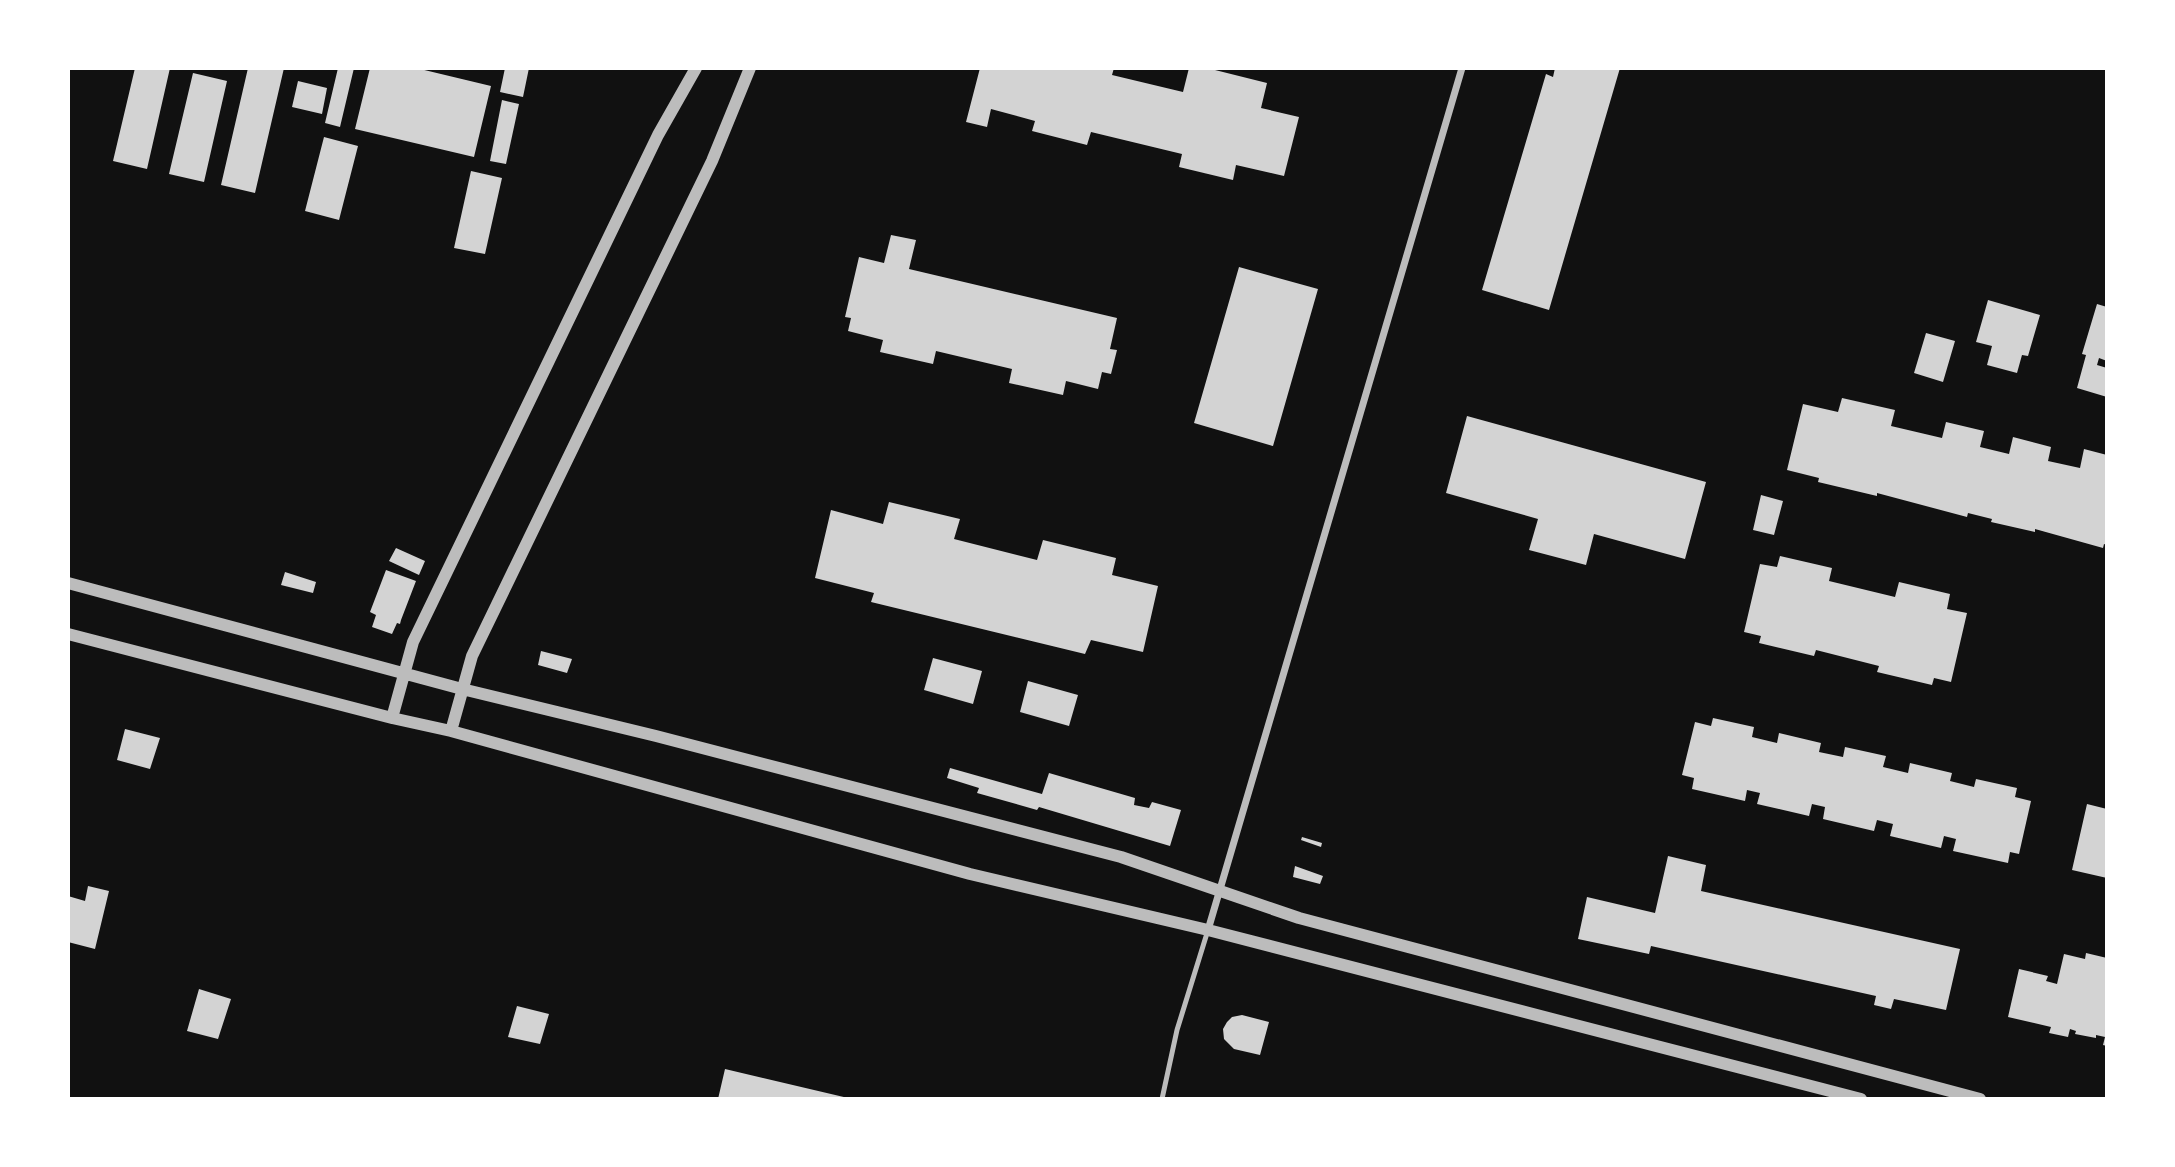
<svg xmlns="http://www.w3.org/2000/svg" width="2175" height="1167" viewBox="0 0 2175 1167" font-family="'Roboto Condensed',sans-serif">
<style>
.building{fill:#d3d3d3}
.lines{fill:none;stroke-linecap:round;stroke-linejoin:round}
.service{stroke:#bcbcbc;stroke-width:5}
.minor{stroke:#bcbcbc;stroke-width:7}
.tertiary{stroke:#bcbcbc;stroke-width:12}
</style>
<rect width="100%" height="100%" fill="#111"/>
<path class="building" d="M135 68H170L147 169 113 161Z
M248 68H284L255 193 221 185Z
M338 68H354L340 127 325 123Z
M370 68H416L491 86 474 157 355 129Z
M505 68H529L523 97 500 92Z
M980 68H1114L1112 75 1183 92 1189 68H1207L1267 83 1261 108 1299 117 1284 176 1236 165 1233 180 1179 167 1182 154 1091 132 1087 145 1032 131 1035 121 991 109 987 127 966 122Z
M1555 68H1620L1549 310 1482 290 1546 74 1553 77Z
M193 73 227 81 204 182 169 174Z
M298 81 327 88 322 114 292 107Z
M502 100 519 104 506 164 490 161Z
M324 137 358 146 339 220 305 211Z
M471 171 502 178 485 254 454 248Z
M891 235 916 240 909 269 1117 318 1110 349 1117 350 1111 374 1102 372 1098 389 1066 381 1063 395 1009 383 1012 369 936 351 933 364 880 352 883 340 848 331 851 318 845 317 859 257 884 263Z
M1239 267 1318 289 1273 446 1194 423Z
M1988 300 2040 315 2028 356 2022 355 2017 373 1987 365 1992 346 1976 342Z
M2097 304 2107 307V361L2099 358 2097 365 2107 368V397L2077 388 2086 355 2082 354Z
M1926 333 1955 341 1943 382 1914 373Z
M1842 398 1895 410 1891 426 1942 438 1946 422 1984 431 1980 447 2009 454 2013 437 2051 447 2048 461 2080 468 2084 449 2107 455V545L2104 544 2103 548 2035 529V532L1991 522 1992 519 1968 513 1967 517 1877 493V496L1818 482 1819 478 1787 470 1803 404 1838 412Z
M1467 416 1706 482 1685 559 1594 534 1586 565 1529 550 1538 519 1446 493Z
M1761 495 1783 501 1774 535 1753 530Z
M889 502 960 519 954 539 1037 560 1043 540 1116 558 1112 575 1158 586 1143 652 1091 640 1085 654 871 602 874 593 815 578 831 510 883 524Z
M396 548 425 561 419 575 389 561Z
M1780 556 1832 568 1829 581 1895 597 1899 582 1950 594 1947 609 1967 613 1951 682 1934 678 1932 685 1877 672 1879 666 1816 650 1814 656 1759 643 1761 636 1744 632 1760 564 1777 567Z
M386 570 416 581 401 620 400 624 397 623 392 634 372 627 376 615 370 612Z
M285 572 316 582 313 593 281 585Z
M541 651 572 659 567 673 538 665Z
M933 658 982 671 973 704 924 690Z
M1028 681 1078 695 1069 726 1020 712Z
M1713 718 1754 727 1752 737 1777 743 1779 733 1821 743 1819 752 1843 757 1845 747 1886 756 1883 767 1908 773 1910 763 1952 773 1950 781 1974 787 1976 779 2017 788 2015 797 2031 801 2019 854 2010 852 2008 863 1953 851 1956 839 1944 836 1941 848 1890 836 1893 824 1877 820 1874 831 1823 819 1825 807 1812 804 1809 816 1757 804 1760 793 1747 790 1745 801 1692 789 1694 778 1682 775 1695 722 1711 726Z
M125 729 160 738 150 769 117 760Z
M950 768 1042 794 1049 773 1135 798 1134 805 1149 808 1152 802 1181 810 1170 846 1039 807 1037 810 977 793 979 788 947 778Z
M2087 804 2107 809V878L2072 870Z
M1302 837 1322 843 1321 847 1301 840Z
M1668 856 1706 865 1701 891 1960 949 1946 1010 1894 999 1891 1009 1874 1005 1876 996 1651 946 1649 954 1578 939 1587 897 1655 913Z
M1295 866 1323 876 1320 884 1293 877Z
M88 886 109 891 95 949 68 942V896L85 901Z
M2086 953 2107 958V1046L2103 1045 2105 1037 2096 1035V1038L2075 1034 2076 1031 2070 1029 2068 1037 2049 1033 2051 1027 2008 1017 2019 969 2048 976 2046 981 2057 984 2064 954 2085 959Z
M199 989 231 999 218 1039 187 1031Z
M517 1006 549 1014 540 1044 508 1037Z
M1242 1015 1269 1022 1260 1055 1234 1049 1224 1039 1223 1029 1227 1022 1232 1017Z
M725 1069 848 1098V1099H718Z"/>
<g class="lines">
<path class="service" d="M1162 1099 1177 1030 1208 930"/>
<path class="minor" d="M1208 930 1462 68"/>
<path class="tertiary" d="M68 583 462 689 656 736 1121 857 1299 918 1980 1099
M68 634 392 718 451 731 970 874 1208 930 1861 1099
M392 718 413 642 658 135 696 68
M451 731 472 656 712 161 750 68"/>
</g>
<rect width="2175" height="1167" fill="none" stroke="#ffffff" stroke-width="140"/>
</svg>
